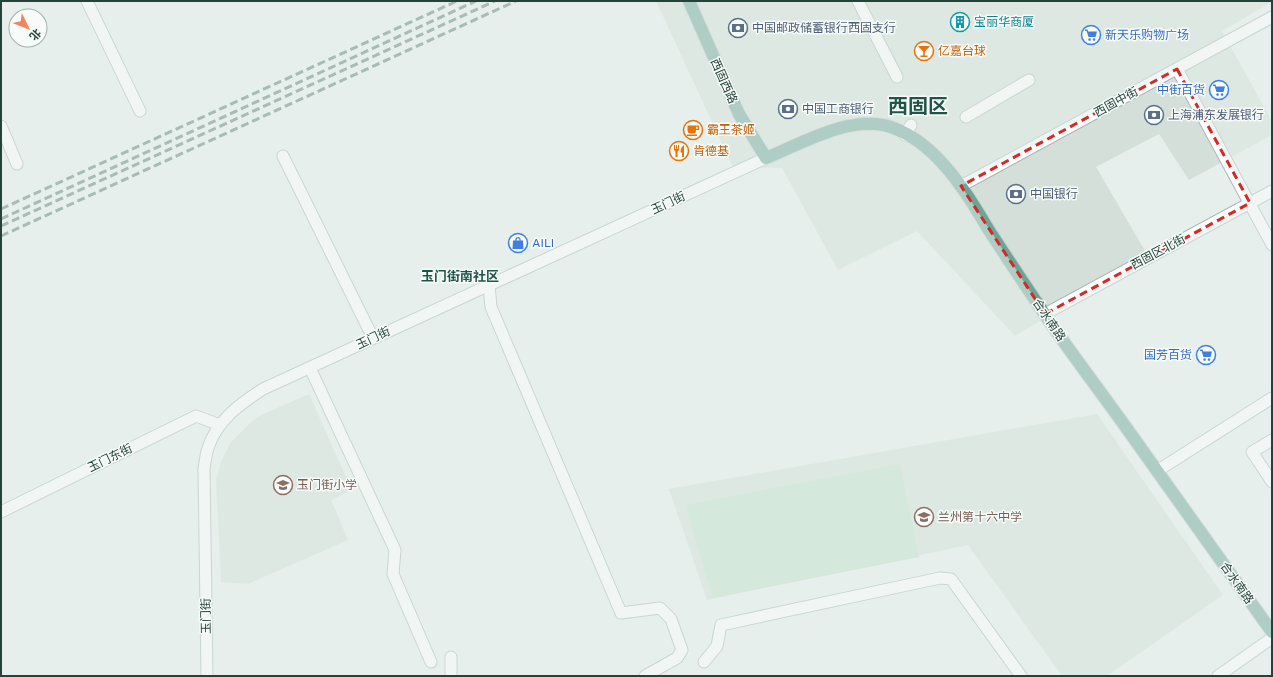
<svg xmlns="http://www.w3.org/2000/svg" width="1273" height="677" viewBox="0 0 1273 677" font-family="'Public Sans','Noto Sans SC',sans-serif">
<style>
.built{fill:#d4dfda}
.green{fill:#bfe0c8}
.lines{fill:none;stroke-linecap:round;stroke-linejoin:round}
.minor-casing{stroke:#a8b8b2;stroke-width:13}
.major-casing{stroke:#c2cac8;stroke-width:14}
.minor{stroke:#fff;stroke-width:11}
.major{stroke:#6aa596;stroke-width:12}
.rail{stroke:#5f7d75;stroke-width:3;stroke-dasharray:8 4;stroke-linecap:butt}
.marked{fill:none;stroke:#d62828;stroke-width:3;stroke-dasharray:8 5;stroke-linejoin:round}
.labels{text-anchor:middle;stroke-width:3;stroke-linejoin:round;paint-order:stroke}
.culture-label{font-size:12px;fill:#0d838f;stroke:#f7fbf9;text-anchor:start}
.service-label{font-size:12px;fill:#4e5e75;stroke:#f7fbf9;text-anchor:start}
.shop-label{font-size:12px;fill:#366cbe;stroke:#f7fbf9;text-anchor:start}
.food-label{font-size:12px;fill:#c56008;stroke:#f7fbf9;text-anchor:start}
.street-label{font-size:12px;fill:#24423a;stroke:#f7fbf9}
.education-label{font-size:12px;fill:#785e54;stroke:#f7fbf9;text-anchor:start}
.neighbourhood-label{font-size:13px;font-weight:bold;fill:#1f5548;stroke:#f7fbf9}
.town-label{font-size:20px;font-weight:bold;fill:#1f5548;stroke:#f7fbf9}
</style>
<rect width="100%" height="100%" fill="#e6efeb"/>
<path class="built" d="M656 1H1272V2L1222 31 1272 121V135L1189 180 1159 134 1096 167 1148 256 1015 336 917 231 838 270 782 168 733 167Z
M309 394 352 490 331 500 348 540 248 584 221 582 216 479 222 460 231 442 248 425 257 417Z
M1097 414 1223 595 1107 676H1062L968 545 707 600 669 489Z"/>
<path class="green" d="M900 464 919 557 713 598 685 505Z"/>
<g class="lines">
<defs>
<path id="minor" d="M87 1 140 111
M858 1 897 77
M1177 69 1272 245
M966 117 1029 80
M1 126 17 164
M905 135 911 125
M283 156 373 338
M961 186 1272 17
M489 285 491 307 621 613 660 608 671 619 682 650 677 658 645 676
M1045 314 1272 191
M310 368 395 550 393 574 431 662
M1272 440 1252 452 1272 482
M1157 471 1272 398
M1 512 196 416 220 425
M704 662 717 646 721 625 940 578 951 579 1021 676
M207 676 204 469C205 462 206 454 208 448 217 420 240 404 263 389L766 158
M451 676V657
M1218 676 1272 638"/>
<path id="major" d="M689 1 739 114 766 158C803 143 851 114 891 127 911 134 930 149 944 165 962 185 976 209 990 232 1011 264 1032 296 1054 328 1082 368 1112 407 1140 447 1184 509 1228 571 1272 632"/>
</defs>
<use href="#minor" class="minor-casing"/>
<use href="#major" class="major-casing"/>
<use href="#minor" class="minor"/>
<use href="#major" class="major"/>
<path class="rail" d="M1 209 457 1
M1 219 476 1
M1 226 495 1
M1 236 516 1"/>
</g>
<path d="M0 0H1273V677H0ZM1177 69 1250 203 1045 314 961 186Z" fill="#e6efeb" fill-opacity=".55" fill-rule="evenodd"/>
<path class="marked" d="M1177 69 1250 203 1045 314 961 186Z"/>
<defs>
<symbol id="building-ring" viewBox="-11 -11 22 22"><circle r="9.5" fill="#f7fbf9" stroke="#0f9aa8" stroke-width="1.5"/><path d="M-4-6H4V6H1V3H-1V6H-4ZM-2.5-4.3h1.7v1.8h-1.7ZM.8-4.3h1.7v1.8H.8ZM-2.5-1h1.7V.8h-1.7ZM.8-1h1.7V.8H.8Z" fill="#0f9aa8"/></symbol>
<symbol id="bank-ring" viewBox="-11 -11 22 22"><circle r="9.5" fill="#f7fbf9" stroke="#5c6f8a" stroke-width="1.5"/><path d="M-6-4H6V4H-6ZM0-2.3a2.3 2.3 0 1 0 0 4.6a2.3 2.3 0 1 0 0-4.6Z" fill="#5c6f8a"/></symbol>
<symbol id="supermarket-ring" viewBox="-11 -11 22 22"><circle r="9.5" fill="#f7fbf9" stroke="#3f7fe0" stroke-width="1.5"/><path d="M-6-5.5h2.5l.6 2H6L4.5 2H-2.5L-4.4-4H-6ZM-1.5 3.2a1.3 1.3 0 1 0 .1 0ZM3 3.2a1.3 1.3 0 1 0 .1 0Z" fill="#3f7fe0"/></symbol>
<symbol id="bar-ring" viewBox="-11 -11 22 22"><circle r="9.5" fill="#f7fbf9" stroke="#e8710a" stroke-width="1.5"/><path d="M-6-5H6L.8 .8V4.5H3.5V6h-7V4.5H-.8V.8Z" fill="#e8710a"/></symbol>
<symbol id="cafe-ring" viewBox="-11 -11 22 22"><circle r="9.5" fill="#f7fbf9" stroke="#e8710a" stroke-width="1.5"/><path d="M-5.5-4.5H6V0H3Q3 3.5 0 3.5H-2.5Q-5.5 3.5-5.5 0ZM3-3.2v2h1.7v-2ZM-6 4.5H4V6H-6Z" fill="#e8710a"/></symbol>
<symbol id="restaurant-ring" viewBox="-11 -11 22 22"><circle r="9.5" fill="#f7fbf9" stroke="#e8710a" stroke-width="1.5"/><path d="M-5-6h1v4h1v-4h1v4h1v-4h1v5L-1.5 .5V6h-2V.5L-5-1ZM5-6V6H3V1.5H1.5Q1.5-4 5-6Z" fill="#e8710a"/></symbol>
<symbol id="shop-ring" viewBox="-11 -11 22 22"><circle r="9.5" fill="#f7fbf9" stroke="#3f7fe0" stroke-width="1.5"/><path d="M-5-2.5h2.3a2.7 3.5 0 0 1 5.4 0H5L5.5 6h-11ZM-1.5-2.5h3a1.5 2.3 0 0 0-3 0Z" fill="#3f7fe0"/></symbol>
<symbol id="school-ring" viewBox="-11 -11 22 22"><circle r="9.5" fill="#f7fbf9" stroke="#8d6e63" stroke-width="1.5"/><path d="M0-5L7-2L0 1L-7-2ZM-4 1L0 2.5L4 1V4Q0 6-4 4Z" fill="#8d6e63"/></symbol>
</defs>
<g fill-rule="evenodd">
<use href="#building-ring" x="949" y="11" width="22" height="22"/>
<use href="#bank-ring" x="727" y="17" width="22" height="22"/>
<use href="#supermarket-ring" x="1080" y="24" width="22" height="22"/>
<use href="#bar-ring" x="913" y="40" width="22" height="22"/>
<use href="#supermarket-ring" x="1208" y="79" width="22" height="22"/>
<use href="#bank-ring" x="777" y="98" width="22" height="22"/>
<use href="#bank-ring" x="1143" y="104" width="22" height="22"/>
<use href="#cafe-ring" x="682" y="119" width="22" height="22"/>
<use href="#restaurant-ring" x="668" y="140" width="22" height="22"/>
<use href="#bank-ring" x="1005" y="183" width="22" height="22"/>
<use href="#shop-ring" x="507" y="232" width="22" height="22"/>
<use href="#supermarket-ring" x="1195" y="344" width="22" height="22"/>
<use href="#school-ring" x="272" y="474" width="22" height="22"/>
<use href="#school-ring" x="913" y="506" width="22" height="22"/>
</g>
<g class="labels">
<g class="culture-label">
<text x="974" y="26">宝丽华商厦</text>
</g>
<g class="service-label">
<text x="752" y="32">中国邮政储蓄银行西固支行</text>
<text x="802" y="113">中国工商银行</text>
<text x="1168" y="119">上海浦东发展银行</text>
<text x="1030" y="198">中国银行</text>
</g>
<g class="shop-label">
<text x="1105" y="39">新天乐购物广场</text>
<text x="1205" y="94" text-anchor="end">中街百货</text>
<text x="532" y="247">AILI</text>
<text x="1192" y="359" text-anchor="end">国芳百货</text>
</g>
<g class="food-label">
<text x="938" y="55">亿嘉台球</text>
<text x="707" y="134">霸王茶姬</text>
<text x="693" y="155">肯德基</text>
</g>
<g class="street-label">
<text transform="translate(724 81) rotate(66)" y="4">西固西路</text>
<text transform="translate(1116 102) rotate(-29)" y="4">西固中街</text>
<text transform="translate(668 203) rotate(-25)" y="4">玉门街</text>
<text transform="translate(1158 252) rotate(-28)" y="4">西固区北街</text>
<text transform="translate(1049 320) rotate(56)" y="4">合水南路</text>
<text transform="translate(373 338) rotate(-25)" y="4">玉门街</text>
<text transform="translate(110 458) rotate(-26)" y="4">玉门东街</text>
<text transform="translate(1237 583) rotate(55)" y="4">合水南路</text>
<text transform="translate(206 616) rotate(-91)" y="4">玉门街</text>
</g>
<g class="education-label">
<text x="297" y="489">玉门街小学</text>
<text x="938" y="521">兰州第十六中学</text>
</g>
<g class="neighbourhood-label">
<text x="460" y="281">玉门街南社区</text>
</g>
<g class="town-label">
<text x="918" y="113">西固区</text>
</g>
</g>
<rect width="1273" height="677" fill="none" stroke="#24423a" stroke-width="4"/>
<g transform="translate(28 28) rotate(133)"><circle r="19" fill="#f7fbf9" stroke="#a3b1ad"/>
<path d="M0-3L7 15L0 10L-7 15Z" fill="#f4845f"/>
<text y="-6" font-size="11" font-weight="bold" text-anchor="middle" fill="#24423a">北</text>
</g>
</svg>
